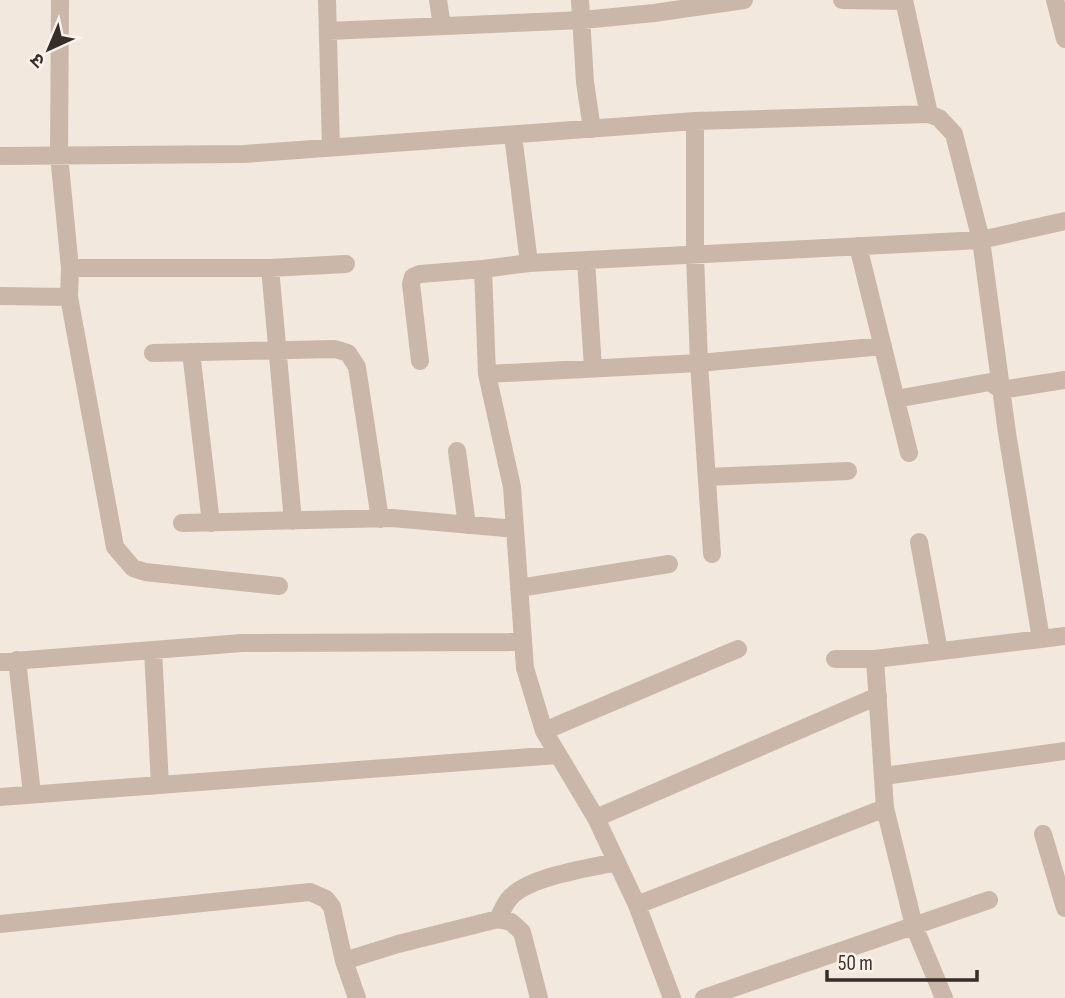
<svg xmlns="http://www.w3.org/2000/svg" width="1065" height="998" viewBox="0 0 1065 998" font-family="'Sofia Sans Condensed','Noto Sans Devanagari',sans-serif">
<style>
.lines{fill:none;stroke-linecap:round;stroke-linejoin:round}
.minor{stroke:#cab7a9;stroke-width:18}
</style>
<rect width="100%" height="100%" fill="#f2e8dd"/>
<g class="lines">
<path class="minor" d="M60 0 59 155 70 268 69 297 115 547 133 568 145 572 279 586
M327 0 331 147
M438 0 442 26
M580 0 585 82 592 129
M842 0 904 1
M1055 0 1065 39
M328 31 583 20 654 13 744 0
M929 114 939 118 954 134 981 240 1007 433 1041 639 1065 636
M695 121V255L699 363 883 346
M513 135 529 263 981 240 1065 221
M0 156 244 154 695 121 929 114 904 0
M858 246 909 453
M586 260 593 368
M529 263 483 269 487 374 512 487 525 668 544 731 596 818 637 905 672 998
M70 268H270L346 264
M270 268 293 521
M0 296 69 297
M191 352 211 523
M153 353 335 349 348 353 357 367 380 519
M420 361 411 284 413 277 420 274 483 269
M487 374 699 363 712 554
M896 399 990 382 1001 390 1065 380
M457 451 467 525
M707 477 848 471
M182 523 392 518 515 529
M919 542 939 651
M519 588 669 564
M153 650 160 785
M835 659H875L1041 639
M875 659 885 808
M17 660 32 794
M0 662 242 643 523 642
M544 731 738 649
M884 776 1065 751
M0 797 557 755
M596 818 878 696
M1043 834 1065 908
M637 905 885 808 914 926 944 998
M498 919C501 913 504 905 509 899 526 877 589 868 617 862
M0 924 310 892 326 899 332 907 344 961
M357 998 344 961 398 944 498 919 511 922 522 932 539 998
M704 998 989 900"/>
</g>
<g transform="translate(49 49) rotate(224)" stroke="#faf2ea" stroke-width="5" paint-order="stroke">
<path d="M0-5L12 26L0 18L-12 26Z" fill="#372d29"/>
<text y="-10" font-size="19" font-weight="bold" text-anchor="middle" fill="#372d29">उ</text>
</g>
<path d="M827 970v10h150v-10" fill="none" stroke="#372d29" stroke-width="3.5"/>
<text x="838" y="970" font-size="21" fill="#372d29" stroke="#faf2ea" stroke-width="5" paint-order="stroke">50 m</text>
</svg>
